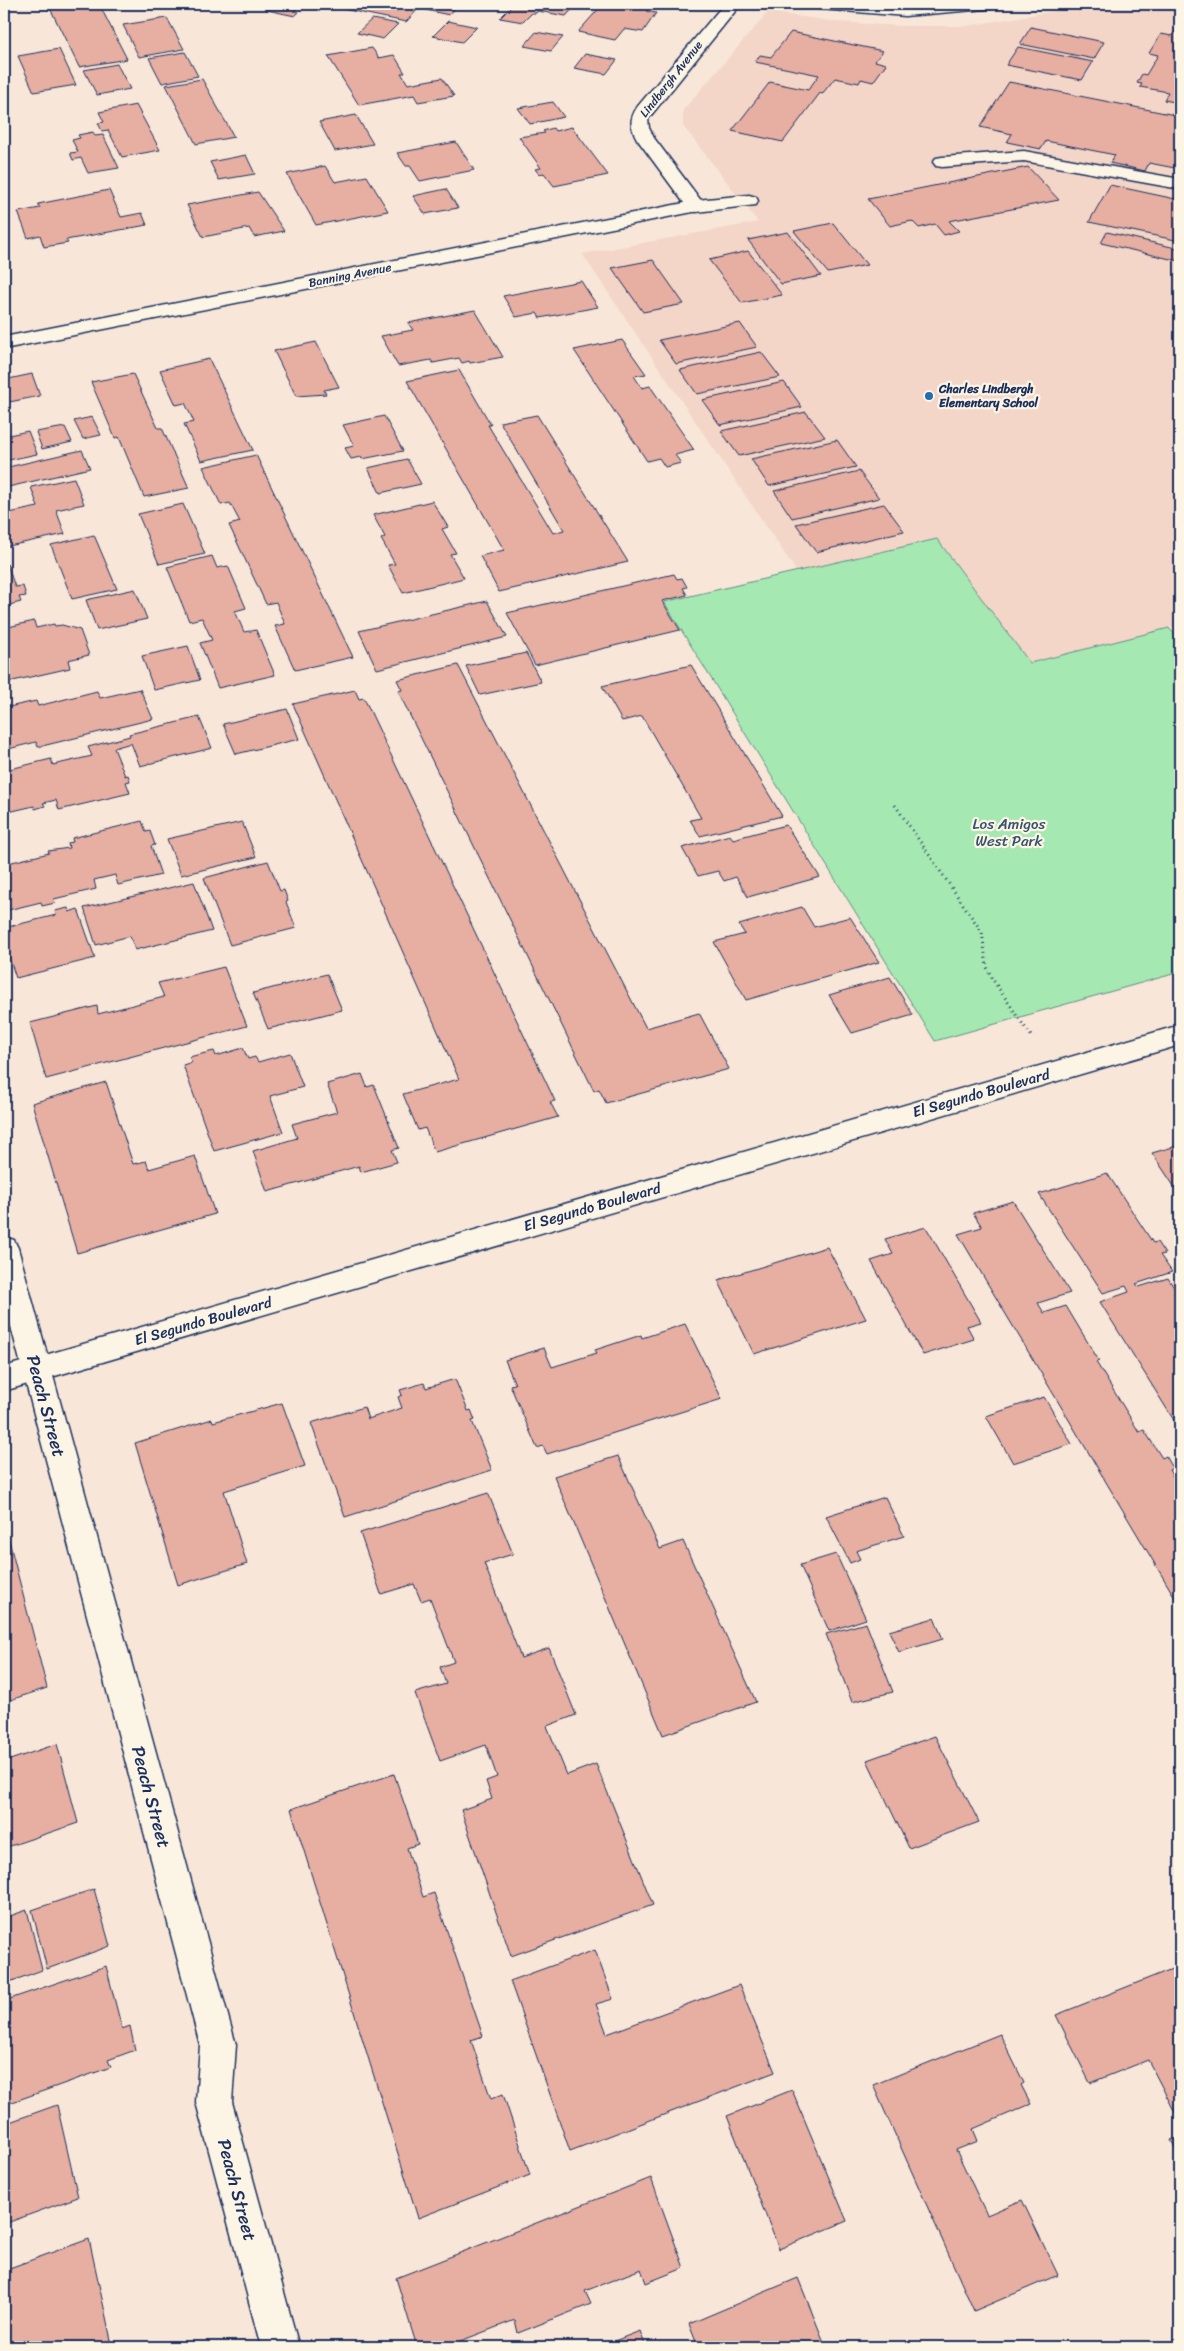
<svg xmlns="http://www.w3.org/2000/svg" width="1184" height="2351" viewBox="0 0 1184 2351" font-family="Sriracha,sans-serif">
<style>
.built{fill:#f3d6c8}
.green{fill:#a6e8b1;stroke:#608c88}
.building{fill:#e7aea2;stroke:#1b2f5e}
.lines{fill:none;stroke-linecap:round;stroke-linejoin:round}
.lane-casing{stroke:#1b2f5e;stroke-width:3}
.street-casing{stroke:#1b2f5e;stroke-width:3}
.secondary-casing{stroke:#1b2f5e;stroke-width:3}
.path{stroke:#1b2f5e;stroke-width:3;stroke-dasharray:1 4;stroke-linecap:butt}
.lane{fill:#fcf5e5;fill-rule:evenodd}
.street{fill:#fcf5e5;fill-rule:evenodd}
.secondary{fill:#fcf5e5;fill-rule:evenodd}
.poi-dot{fill:#1f6fb2;stroke:#fcf5e5;stroke-width:2}
.labels{text-anchor:middle;stroke-width:4.5;stroke-linejoin:round;paint-order:stroke}
.far-street-label{font-size:12px;fill:#1b2f5e;stroke:#fcf5e5}
.far-poi-label{font-size:12px;font-weight:bold;fill:#1b2f5e;stroke:#fcf5e5;text-anchor:start}
.park-label{font-size:15px;fill:#37546f;stroke:#fcf5e5}
.street-label{font-size:15px;fill:#1b2f5e;stroke:#fcf5e5}
.near-street-label{font-size:18px;fill:#1b2f5e;stroke:#fcf5e5}
</style>
<rect width="100%" height="100%" fill="#f8e7d8"/>
<filter id="ink" filterUnits="userSpaceOnUse"><feTurbulence type="fractalNoise" baseFrequency=".02" numOctaves="2"/><feDisplacementMap in="SourceGraphic" scale="10" xChannelSelector="R" yChannelSelector="G"/><feConvolveMatrix kernelMatrix="1 2 1 2 8 2 1 2 1" color-interpolation-filters="sRGB"/></filter>
<g filter="url(#ink)">
<path class="built" d="M1116 5 1180 6V625L1030 663 937 539 797 572 582 254 758 222 683 126V110L768 12 838 22 902 26H966L1066 9Z"/>
<path class="green" d="M937 539 1030 663 1169 628 1180 641V972L935 1041 664 602Z"/>
<path class="building" d="M48 4H99L127 59 79 67Z
M273 4H305L293 11 299 12 295 16 267 10Z
M347 4H404L420 7 406 22 343 9Z
M432 4H476L474 7 459 4 449 15 426 10Z
M514 4H574L576 5 566 16 538 11 536 13H532L523 22 500 18Z
M603 4H641L650 7 646 11 656 13 643 32 624 29 615 40 578 32Z
M167 18 184 49 139 57 123 25Z
M372 19 398 24 383 39 357 33Z
M448 21 477 27 462 42 433 36Z
M1179 24H1180V103L1164 100 1168 92 1140 87 1142 84 1137 83 1142 74 1146 75 1158 55 1149 53 1161 34 1172 36Z
M1031 27 1104 42 1094 59 1020 44Z
M536 32 563 37 551 51 524 46Z
M791 32 883 51 875 61 886 64 873 82 861 79 859 83 835 78 822 94 820 93 783 142 732 131 770 82 808 90 819 75 755 62 760 55 771 57Z
M1018 47 1093 62 1082 80 1006 65Z
M372 48 379 58 394 55 405 73H401L408 84 442 78 454 96 418 102 414 95 359 105 328 56Z
M59 49 76 85 34 92 18 56Z
M185 52 198 76 162 83 149 58Z
M585 54 617 60 606 74 574 68Z
M117 64 130 89 97 95 84 70Z
M202 79 234 137 196 144 166 85Z
M1009 82 1180 116V169L1149 163 1145 171 1110 163 1115 155 1046 141 1041 149 1007 142 1012 134 980 127Z
M553 102 564 117 530 124 518 108Z
M136 105 160 150 122 157 108 130 102 131 98 123 104 122 99 112Z
M356 115 373 144 335 151 319 122Z
M572 127 608 175 554 186 544 173 539 174 535 169 541 168 519 137 545 133 543 131 553 128 555 131Z
M93 132 95 136 103 135 119 168 88 173 81 158 73 160 70 153 78 152 72 140 80 138 78 135Z
M456 142 474 170 420 181 410 166H406L397 153Z
M246 155 255 174 219 180 210 162Z
M325 166 335 182 367 176 388 211 316 225 287 174Z
M1028 167 1059 200 949 221 959 231 944 235 935 224 919 228 912 221 890 226 868 199Z
M1110 185 1180 200V241L1089 222Z
M446 189 458 208 425 214 413 196Z
M109 190 121 217 142 213 147 225 66 240 68 243 44 247 40 235 28 238 18 212 40 208 38 204Z
M258 192 284 231 254 237 249 228 203 237 187 205Z
M833 223 867 265 828 273 794 231Z
M788 232 821 276 781 284 748 240Z
M1107 232 1180 249V258L1179 261 1101 243Z
M748 251 782 295 742 303 709 260Z
M653 260 684 304 643 312 612 268Z
M581 281 598 307 540 318 537 313 516 317 503 296Z
M475 310 503 357 470 363 469 361 462 363 459 358 433 363 431 360 398 366 381 336 413 330 408 323Z
M740 323 757 347 676 364 659 340Z
M622 340 646 374 634 376 642 388 650 386 694 450 675 455 681 463 665 467 659 458 647 461 574 350Z
M316 342 339 387 324 390 326 394 296 396 274 351Z
M761 352 780 377 697 394 680 370Z
M209 359 253 450 201 461 184 424 194 422 185 403 176 405 160 370Z
M459 370 491 425H488L553 533 564 530 500 422 537 415 628 562 499 592 480 556 504 550 407 381Z
M32 374 40 396 4 403V380Z
M133 374 158 428H162L189 488 144 497 119 437 115 438 91 382Z
M784 382 802 407 720 425 702 400Z
M806 412 825 437 739 456 721 431Z
M384 416 403 451 362 459 361 457 351 459 345 448 354 446 343 425Z
M92 417 101 435 83 439 74 421Z
M65 427 72 442 42 449 36 432Z
M28 431 37 454 4 461V436Z
M837 440 856 467 769 486 751 459Z
M82 450 90 468 4 488V468Z
M256 455 353 657 295 670 275 626 285 624 276 602 266 604 229 525 240 522 230 503 221 505 203 467Z
M407 459 421 484 380 493 368 468Z
M859 471 879 498 792 518 774 491Z
M74 478 84 504 56 510 65 534 4 547V514L38 507 31 487Z
M432 501 448 527 442 529 456 553 450 554 464 578 403 593 388 565 395 564 381 539 385 537 373 515Z
M183 504 205 554 159 564 138 514Z
M884 504 904 531 816 552 796 524Z
M94 535 117 589 72 599 51 545Z
M212 556 217 568 228 566 246 608 235 611 244 632 256 630 275 675 218 688 200 643 212 640 202 618 189 621 167 567Z
M7 564 15 587 23 586 26 596 19 597 21 602 5 606 7 612H4V565Z
M674 574 677 579 682 578 687 587 683 588 687 595 662 601 680 630 535 665 507 613Z
M135 589 147 619 97 630 86 600Z
M487 601 507 637 377 669 359 631Z
M34 621 36 628 54 624 55 626 62 625 80 630 89 655 68 660 70 668 4 683V628Z
M188 646 200 680 154 690 142 656Z
M526 653 541 682 480 695 466 666Z
M458 665 646 1028 699 1013 729 1069 606 1103 599 1089 594 1091 398 691 402 690 397 680Z
M691 665 782 816 700 836 690 820 701 818 642 716 622 721 602 686Z
M140 689 153 719 38 747 36 742 4 750V708L36 701 38 706 97 691 100 698Z
M355 690 359 699 364 698 555 1101 550 1102 558 1117 435 1152 425 1128 418 1130 403 1094 459 1079 293 704Z
M287 709 299 739 236 754 223 724Z
M199 717 212 748 140 766 131 743 114 748 125 776 128 775 130 781 126 782 130 793 59 810 56 800 43 803 45 806 35 809 34 806 4 813V767L9 766 10 769 51 759 53 765 92 756 88 747 130 736 129 734Z
M142 821 146 832 150 831 155 845 151 846 161 875 118 885 115 875 94 880 96 889 54 899 55 903 42 906 41 902 4 911V864L49 853 48 851 69 848 68 843 73 842 72 838Z
M242 822 256 857 181 875 167 839Z
M786 825 820 877 748 897 736 877 724 881 718 871 698 876 682 848 730 835 733 839Z
M268 861 280 891 284 890 288 901 286 902 296 928 230 945 204 878Z
M194 882 212 931 135 950 130 936 96 945 84 908Z
M802 907 814 927 850 917 879 962 746 1000 714 942 745 934 739 925Z
M68 908 69 912 78 909 95 958 16 978 4 942V928L56 915 55 911Z
M224 967 247 1026 46 1079 30 1023 97 1006 98 1014 164 997 158 983Z
M327 974 342 1010 268 1029 253 993Z
M890 977 913 1015 852 1033 829 995Z
M243 1048 248 1059 255 1057 258 1062 290 1053 303 1087 270 1096 283 1132 214 1151 183 1065 192 1062 189 1057 214 1051 216 1056Z
M362 1074 367 1087 374 1085 399 1148 392 1150 397 1162 361 1172 359 1166 267 1192 253 1151 297 1138 292 1124 337 1112 327 1084Z
M106 1082 133 1164 146 1161 149 1169 195 1156 215 1214 77 1253 32 1103Z
M1180 1145V1195L1152 1153Z
M1107 1173 1153 1243 1157 1242 1165 1254 1160 1255 1172 1272 1136 1284 1139 1287 1168 1278 1180 1297V1430L1100 1302 1129 1292 1126 1286 1103 1293 1039 1194Z
M1013 1201 1070 1293 1038 1303 1044 1313 1066 1306 1099 1361 1096 1362 1139 1432 1144 1430 1162 1458 1166 1456 1173 1468 1169 1470 1180 1488V1606L958 1234 982 1227 973 1213Z
M926 1227 981 1322 967 1326 974 1339 923 1355 871 1261 893 1254 885 1239Z
M827 1247 866 1319 754 1354 718 1280Z
M685 1324 722 1399 547 1454 543 1446 537 1448 510 1385 515 1384 505 1360 544 1348 552 1367 597 1353 595 1350 641 1335 642 1338Z
M455 1379 468 1411 471 1410 475 1420 472 1421 492 1470 345 1517 311 1423 364 1407 368 1419 402 1408 398 1397 402 1395 400 1390 424 1383 426 1388Z
M1044 1397 1072 1444 1013 1463 986 1416Z
M282 1403 305 1466 224 1491 247 1564 178 1585 135 1443 212 1419 213 1422Z
M618 1456 660 1549 683 1541 756 1702 663 1735 554 1476Z
M488 1493 513 1554 484 1563 521 1658 549 1648 576 1715 547 1726 567 1775 596 1764 653 1905 511 1956 461 1810 492 1799 486 1781 497 1777 486 1745 440 1761 415 1693 446 1684 440 1667 454 1662 430 1598 421 1601 414 1584 381 1594 360 1533Z
M885 1497 904 1536 856 1551 860 1559 850 1563 826 1516Z
M4 1521 47 1688 4 1702Z
M836 1554 866 1619 829 1631 800 1565Z
M934 1618 943 1639 899 1652 889 1631Z
M866 1623 893 1692 852 1702 826 1634Z
M935 1736 979 1822 909 1848 867 1760Z
M57 1744 78 1823 4 1848V1762Z
M394 1774 418 1844 407 1848 423 1897 434 1893 483 2036 471 2040 491 2099 503 2094 530 2175 418 2218 291 1809Z
M94 1889 110 1946 47 1969 32 1910Z
M27 1910 42 1970 4 1984V1918Z
M595 1950 613 1999 596 2004 607 2034 739 1985 775 2072 570 2151 510 1981Z
M106 1966 122 2029 130 2026 135 2050 108 2060 111 2067 4 2105V2001Z
M1177 1967 1180 1973V2122L1148 2060 1090 2083 1056 2015Z
M1000 2034 1024 2083 1021 2085 1031 2104 973 2129 978 2141 956 2150 987 2215 1022 2200 1058 2275 974 2311 873 2085Z
M792 2090 847 2221 779 2249 727 2116Z
M57 2105 78 2197 4 2224V2124Z
M1180 2137V2157L1171 2140Z
M651 2178 684 2268 646 2283 641 2269 585 2291 591 2304 518 2333 515 2320 458 2342 460 2347H417L396 2278Z
M89 2239 111 2340 92 2347H4V2270Z
M798 2278 826 2347H698L689 2324Z
M640 2331 646 2347H599Z"/>
<g class="lines">
<defs>
<path id="lane" d="M1024 151 1180 179V189L1024 161 942 167 936 166 933 162 936 158 942 157Z
M749 195 756 197 758 201 756 205 696 212 689 210 687 206 689 202 696 200Z"/>
<path id="street" d="M724 4H741L648 119 649 128 654 138 705 206 703 210 4 349V337L684 203 637 139C630 126 629 119 638 106Z
M4 1237 14 1240 18 1248 236 2045 232 2102 299 2347H261L196 2102 200 2045 4 1300Z"/>
<path id="secondary" d="M812 4 905 6 994 4 992 8 986 9 905 16 820 9 814 8Z
M1180 1025V1045L4 1391V1367Z"/>
</defs>
<use href="#lane" class="lane-casing"/>
<use href="#street" class="street-casing"/>
<use href="#secondary" class="secondary-casing"/>
<path class="path" d="M895 805 982 932 987 967 991 977 1031 1036"/>
<use href="#lane" class="lane"/>
<use href="#street" class="street"/>
<use href="#secondary" class="secondary"/>
</g>
</g>
<circle class="poi-dot" cx="929" cy="396" r="5"/>
<g class="labels">
<g class="far-street-label">
<text transform="translate(671 79) rotate(-52)" y="4">Lindbergh Avenue</text>
<text transform="translate(350 275) rotate(-11)" y="4">Banning Avenue</text>
</g>
<g class="far-poi-label">
<text x="939" y="393">Charles Lindbergh<tspan x="939" dy="14">Elementary School</tspan></text>
</g>
<g class="park-label">
<text x="1009" y="829">Los Amigos<tspan x="1009" dy="17">West Park</tspan></text>
</g>
<g class="street-label">
<text transform="translate(981 1093) rotate(-16)" y="5">El Segundo Boulevard</text>
<text transform="translate(592 1207) rotate(-16)" y="5">El Segundo Boulevard</text>
<text transform="translate(203 1321) rotate(-16)" y="5">El Segundo Boulevard</text>
</g>
<g class="near-street-label">
<text transform="translate(46 1406) rotate(75)" y="6">Peach Street</text>
<text transform="translate(151 1797) rotate(75)" y="6">Peach Street</text>
<text transform="translate(237 2190) rotate(75)" y="6">Peach Street</text>
</g>
</g>
<rect width="1184" height="2351" fill="none" stroke="#fcf5e5" stroke-width="20"/>
<rect x="10" y="10" width="1164" height="2331" fill="none" stroke="#1b2f5e" stroke-width="2" filter="url(#ink)"/>
</svg>
